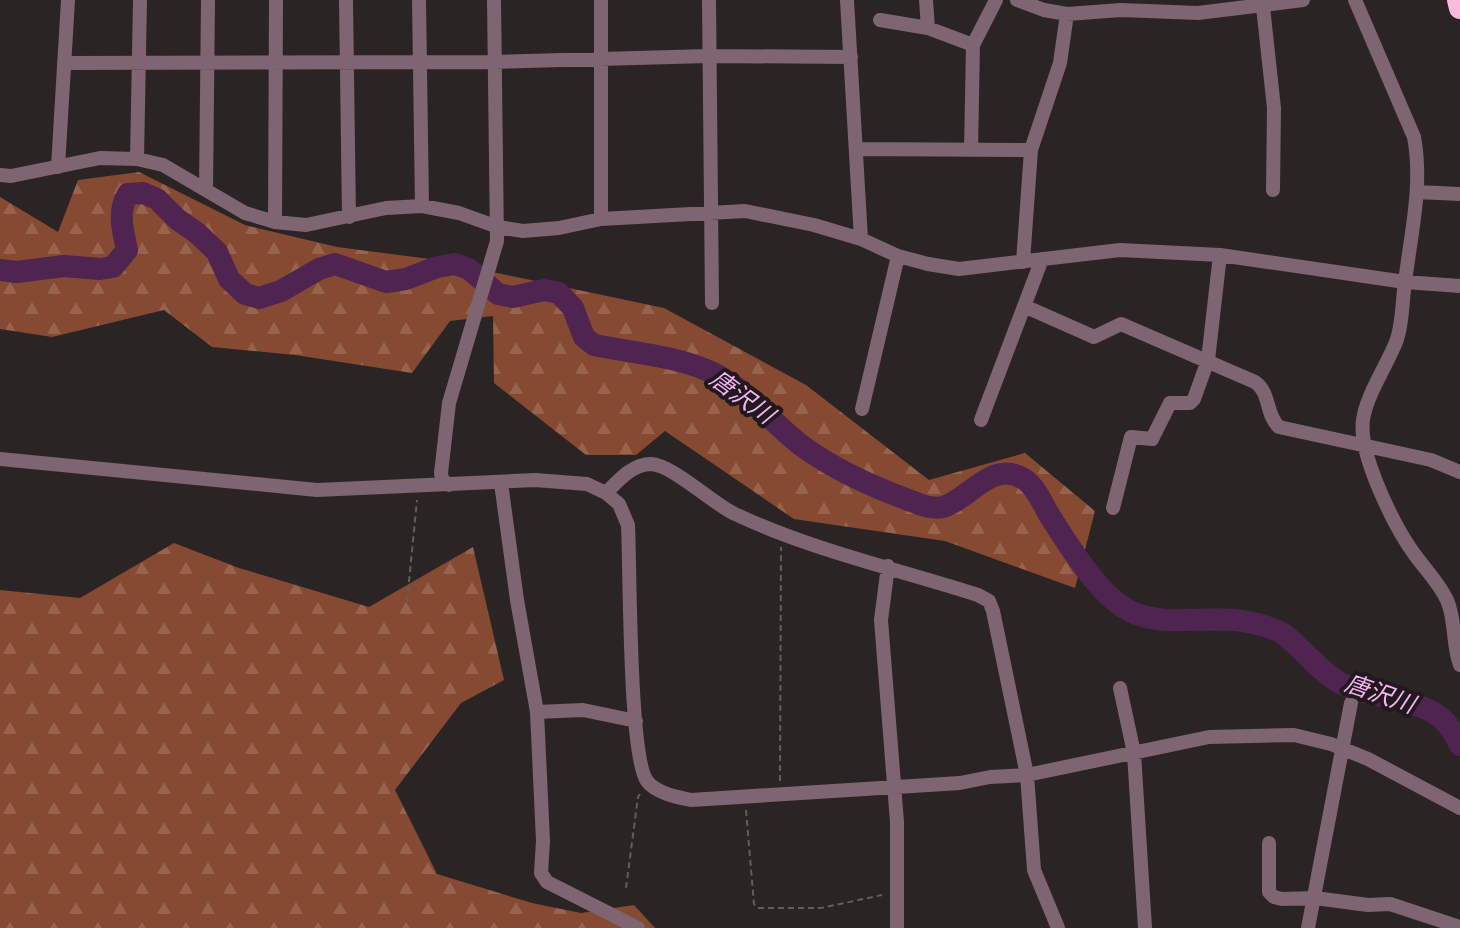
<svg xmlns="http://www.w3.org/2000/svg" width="1460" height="928" viewBox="0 0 1460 928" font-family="'Work Sans','Noto Sans JP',sans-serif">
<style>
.forest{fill:url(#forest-firs)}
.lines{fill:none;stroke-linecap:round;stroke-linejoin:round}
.river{stroke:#4f2451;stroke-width:22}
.path{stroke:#635d5e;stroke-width:2;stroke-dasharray:6 4;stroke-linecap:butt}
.minor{stroke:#7f6472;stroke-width:14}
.highway{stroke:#fcb9df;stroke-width:22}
.labels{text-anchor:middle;stroke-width:8;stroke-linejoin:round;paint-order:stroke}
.water-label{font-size:24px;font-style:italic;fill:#f7b2f8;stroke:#211a1c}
</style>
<defs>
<pattern id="forest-firs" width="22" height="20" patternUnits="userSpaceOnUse" patternTransform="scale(2)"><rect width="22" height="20" fill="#864931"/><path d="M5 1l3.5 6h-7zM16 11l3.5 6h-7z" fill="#97634e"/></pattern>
</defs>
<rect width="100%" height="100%" fill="#2b2425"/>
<path class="forest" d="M139 172 245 225 337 247 430 259 664 308 806 385 929 480 1025 453 1095 511 1075 588 945 541 794 519 665 431 636 455H586L494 383 493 316 450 321 412 373 295 355 212 347 164 310 52 337 0 329V197L58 232 78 180Z
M174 543 239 568 369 607 473 547 504 680 461 703 395 790 437 874 532 903 581 913 634 905 655 928H0V590L80 598Z"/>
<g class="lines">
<path class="river" d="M0 270 17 272 64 266 100 269 113 267 127 250C123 231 117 212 128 194L143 193 157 199 177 219 197 233 217 252 229 279 245 294 259 298 281 291 319 269 335 264 386 282 406 279 437 267 455 264 469 269 498 294 513 297 544 290 559 293 573 308 584 337 594 345C634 353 681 356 717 375 752 394 774 426 805 448 837 471 878 489 914 502 922 506 934 509 943 507 970 499 992 459 1024 479 1035 486 1042 502 1048 513 1068 544 1100 599 1134 613 1171 628 1210 614 1248 622 1258 624 1273 628 1282 633 1303 648 1319 672 1342 684 1371 698 1406 696 1434 713 1447 720 1453 732 1460 745"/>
<path class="path" d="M407 602 417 500
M780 781 781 547
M746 810 754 904 758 908H821L882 895
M626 888 638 797 640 794"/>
<path class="minor" d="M346 0 349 217
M419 0 422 206
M601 0V219
M709 0 712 303
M847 0 861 239
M926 0 928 28
M1017 0 1044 10 1067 14 1121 10 1198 13 1303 0
M1355 0 1414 137C1423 185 1411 233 1405 282 1402 301 1403 324 1396 342 1387 365 1366 396 1363 420 1358 454 1395 528 1415 555 1426 570 1439 583 1447 600 1456 620 1452 644 1460 665
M1263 7 1274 108 1273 190
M880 20 928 28 973 45
M64 63 494 62 709 56 851 57
M856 149 1031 150
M971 150 973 45 996 0
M137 159 140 0
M58 167 68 0
M0 175 11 176 100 158 137 159 163 165 245 213 275 222 306 225 386 208 422 206 459 213 498 227 523 231 559 228 601 219 745 211 814 225 861 239 898 256 928 264 959 269 1120 250 1220 255 1405 282 1460 286
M206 190 208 0
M1417 192 1460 194
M275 222 276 0
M1023 262 1031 150 1060 63 1067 14
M1024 306 1094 337 1121 324 1255 382C1271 393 1265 414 1279 427L1431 460 1460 472
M862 409 898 256
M981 420 1042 259
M0 459 317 490 535 480 587 484 606 493 619 504 628 525C630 567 629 757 647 781 656 793 676 797 691 800L960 783 990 777 1027 775 1209 737 1294 735 1331 744 1368 759 1460 808
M501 483 517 600 537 712 543 841 541 873 547 882 638 928
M449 485 442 479 441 473 449 403 497 241 494 0
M606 493C618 481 632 464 651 464 673 465 713 504 735 514 811 550 897 569 978 595L989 601 993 611 1027 775 1034 870 1058 928
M1113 508 1131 437 1152 439 1170 403H1190L1194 399 1208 360 1220 255
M888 566 881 620 897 822V928
M1120 688 1134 753 1145 928
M537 712 583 710 636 721
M1269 843V892L1274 897 1282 899 1315 898 1368 905 1390 904 1460 927
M1308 928 1351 703"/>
<path class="highway" d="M1458 0 1460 8"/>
</g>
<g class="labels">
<g class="water-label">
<text transform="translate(742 397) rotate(36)" y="8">唐沢川</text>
<text transform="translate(1380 694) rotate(19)" y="8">唐沢川</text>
</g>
</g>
</svg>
